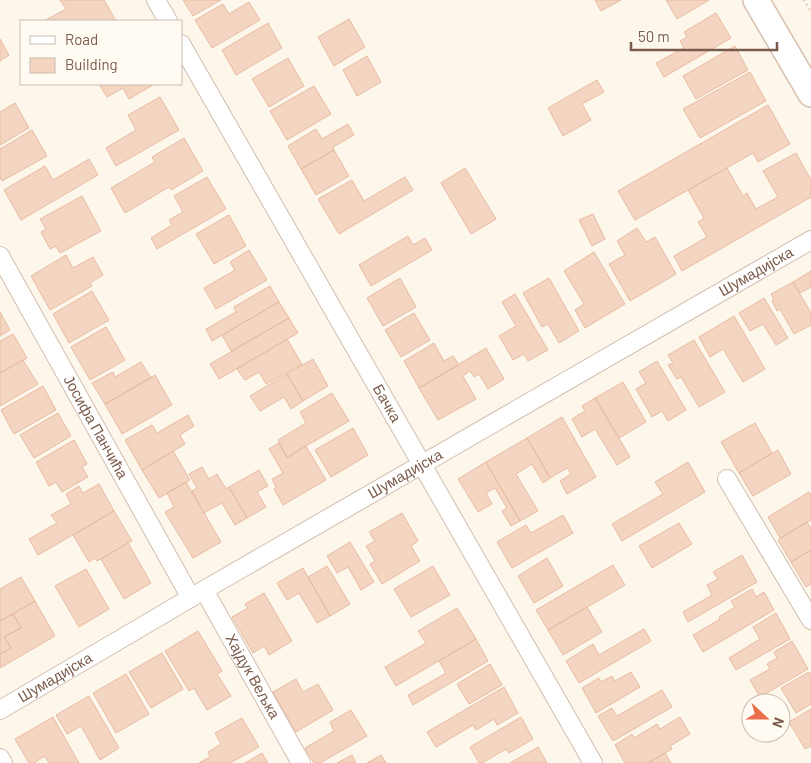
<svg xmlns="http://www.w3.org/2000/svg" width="811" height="763" viewBox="0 0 811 763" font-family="Barlow,sans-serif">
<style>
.building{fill:#f4d5c1;stroke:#e8bba1}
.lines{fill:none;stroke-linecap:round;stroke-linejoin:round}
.street-casing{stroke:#d2beaf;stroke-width:20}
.secondary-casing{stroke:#d7c0af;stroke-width:28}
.path{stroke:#dab8a3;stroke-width:3;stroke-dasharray:1 4;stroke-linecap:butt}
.street{stroke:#fff;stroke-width:18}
.secondary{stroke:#fff;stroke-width:25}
.labels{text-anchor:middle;stroke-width:4;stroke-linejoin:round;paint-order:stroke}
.street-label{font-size:15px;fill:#7b5c4c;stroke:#fffaf2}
</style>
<rect width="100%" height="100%" fill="#fdf6eb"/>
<path class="building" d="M60 0H104L116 21H44L66 9Z
M183 0H221L193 16Z
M595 0H621L601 11Z
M666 0H709L677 19Z
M249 2 260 20 212 48 195 20 223 4 229 14Z
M716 13 731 38 664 77 656 63 684 48 680 41 687 37 684 32Z
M349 19 365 47 334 66 318 37Z
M268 23 282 48 236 75 222 50Z
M0 39 9 55 0 61Z
M735 46 748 70 696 99 683 76Z
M367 56 381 82 357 96 343 70Z
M288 58 304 86 269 107 252 79Z
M750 72 766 101 700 138 683 109Z
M597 80 604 92 582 104 591 120 563 136 548 108Z
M99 84H153V85L129 99 123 88 107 97Z
M314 86 331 114 287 140 270 111Z
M160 97 179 130 116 166 106 148 136 130 128 115Z
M15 103 29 128 0 145V112Z
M768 105 790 144 758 162 753 153 635 220 618 191Z
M348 124 354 135 333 147 334 150 301 169 288 146 316 129 322 139Z
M32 130 47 156 2 181 0 177V149Z
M184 138 203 171 171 190 169 187 125 213 111 188 155 162 152 157Z
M334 150 349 176 316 195 301 169Z
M796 153 811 180V197L682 271 674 256 707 237 698 222 704 218 688 190 727 168 743 196 747 193 756 209 778 197 763 171Z
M89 159 98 175 21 220 4 190 45 166 53 180Z
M465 168 496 219 471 234 441 183Z
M207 177 226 209 157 249 151 238 172 225 169 220 183 212 174 196Z
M405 177 413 190 339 234 318 199 352 180 364 201Z
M82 196 101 231 60 253 56 246 50 249 41 232 46 229 40 219Z
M593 214 605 239 592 246 579 220Z
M229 215 246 246 214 264 196 234Z
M637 228 646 242 655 237 676 274 630 301 609 264 625 255 617 241Z
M408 236 413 245 425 238 432 250 371 286 359 265Z
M249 250 267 280 216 309 204 288 235 270 230 262Z
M594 252 625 304 585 328 575 310 584 304 564 271Z
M66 255 73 268 93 257 103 275 90 283 92 286 50 310 31 276Z
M811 271V287L800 293 793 282Z
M400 278 416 307 383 326 367 298Z
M549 278 579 331 559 343 548 324 542 327 523 293Z
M793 282 811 313V325L794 334 780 309 777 311 772 301 774 300 771 294Z
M270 286 279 302 212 341 206 329 236 312 234 307Z
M92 291 109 320 69 343 53 314Z
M515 294 548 350 528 361 524 354 513 360 499 336 516 326 502 302Z
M764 298 788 338 776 345 763 324 750 331 739 313Z
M279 302 289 318 231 351 222 335Z
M0 312 10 330 0 336Z
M414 313 430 340 401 357 385 330Z
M734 316 765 369 743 382 723 349 710 357 699 337Z
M289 318 298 333 219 379 210 364Z
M106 327 125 360 90 380 71 347Z
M13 334 27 358 0 373V341Z
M287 339 302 364 266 384 259 372 245 380 237 369Z
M694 340 725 392 699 407 681 377 677 379 668 365 673 363 668 355Z
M434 343 444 361 453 356 459 365 419 388 404 361Z
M486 348 504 379 488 389 479 374 474 377 470 371 463 376 476 399 438 420 419 388Z
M313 359 328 386 303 401 287 374Z
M23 360 38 384 0 406V373Z
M657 361 686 410 668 421 662 411 652 417 636 389 646 383 639 372Z
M141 362 151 378 105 404 92 383 113 372 115 377Z
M287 374 303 401 291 409 284 397 260 411 250 396Z
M155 375 172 405 122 434 105 404Z
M623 382 646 422 619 438 595 398Z
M43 386 56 410 14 434 1 410Z
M332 393 349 421 287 457 278 440 306 423 300 412Z
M595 398 630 457 617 465 595 429 582 437 572 419 585 411 582 406Z
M58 413 71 436 34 458 20 435Z
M188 415 194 426 180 435 185 444 142 470 125 440 152 425 157 433Z
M562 417 596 477 567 494 560 481 571 474 567 468 550 478 527 438Z
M755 423 772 453 739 473 721 442Z
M353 428 368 455 331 477 315 450Z
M527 438 550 478 543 483 532 464 516 474 538 511 520 521 486 462Z
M74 440 87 464 82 467 88 477 62 492 56 482 49 486 36 462Z
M279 443 287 458 306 446 326 480 283 505 274 489 276 487 272 479 283 473 269 449Z
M778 450 791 474 753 496 739 473Z
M173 451 190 480 159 498 142 470Z
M486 462 520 521 511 526 502 511 507 508 495 488 486 493 492 504 478 512 458 479Z
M688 462 705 492 622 541 612 524 663 494 655 482Z
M202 467 209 479 217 474 226 489 229 487 247 518 235 525 222 503 204 513 192 491 197 488 189 474Z
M259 470 268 486 257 492 266 507 247 518 229 487Z
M186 482 221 542 193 558 165 512 174 507 167 493Z
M99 484 114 511 38 555 29 539 57 523 51 515 71 504 66 494 79 486 83 493Z
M809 492 811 495V520L780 538 768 517Z
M114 511 132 541 97 561 95 558 89 562 73 535Z
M402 513 418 541 411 546 420 561 382 584 370 564 375 561 366 546 375 541 369 532Z
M563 515 573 533 512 568 497 542 526 525 531 533Z
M807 522 811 529V550L791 562 778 540Z
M679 523 692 544 652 568 639 546Z
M350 542 374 582 361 590 348 567 337 573 327 556Z
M128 543 151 583 124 599 101 559Z
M811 550V584L806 587 791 562Z
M742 555 757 582 688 622 683 612 712 595 707 585 718 579 713 572Z
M547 558 563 586 534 603 518 576Z
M613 565 625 585 548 630 536 610Z
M327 566 350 604 330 616 308 577Z
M433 566 450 595 411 617 394 589Z
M303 568 330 616 317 623 299 593 287 600 277 583Z
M86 569 109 609 79 627 55 586Z
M21 577 35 601 0 621V589Z
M752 589 756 597 764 592 774 610 703 652 693 635 720 619 719 617 735 607 731 601Z
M264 593 292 641 269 655 264 646 253 653 232 617 248 608 245 604Z
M35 601 55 636 0 668V654L11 648 4 637 21 628 13 614Z
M587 607 602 632 563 655 548 630Z
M457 608 476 639 396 686 385 667 426 643 418 631Z
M776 613 790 639 736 670 729 658 760 639 753 627Z
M13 614 21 628 4 637 11 648 0 654V621Z
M644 629 651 641 579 683 566 661 593 644 599 655Z
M198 631 222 671 217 674 231 696 207 710 194 688 189 691 165 651Z
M476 639 488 661 413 705 408 695 446 673 439 661Z
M792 641 808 669 760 697 750 680 770 669 767 664 777 658 774 652Z
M162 653 183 689 151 708 129 672Z
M490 664 502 685 469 704 457 684Z
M631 672 640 687 596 713 582 688 599 678 601 682 612 676 615 681Z
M809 672 811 674V704L796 713 781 688Z
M126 674 149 714 116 733 93 693Z
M296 679 303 692 318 684 333 710 296 732 273 692Z
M504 687 518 713 497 725 494 719 476 730 473 725 436 747 427 732Z
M662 690 672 707 613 741 598 716 612 708 617 716Z
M89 696 119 748 100 760 81 726 67 734 56 715Z
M811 709V746L805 749 789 722Z
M351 710 367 736 320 763H314L305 748 334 731 330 722Z
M53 717 79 763H49L45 756 34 763H29L15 739Z
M521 717 533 739 509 753 506 749 482 763H479L470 747Z
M680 717 690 734 670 746 672 749 648 763H625L615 745 632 734 634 738 657 724 660 729Z
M242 718 259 747 230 763H199L210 757 208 752 221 744 215 733Z
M538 747 547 763H510Z
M262 753 268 763H245Z
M665 753 671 763H648Z
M352 755 356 763H337Z
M381 755 386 763H367Z"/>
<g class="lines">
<defs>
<g id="street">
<path d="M156 0 168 21"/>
<path id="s1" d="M181 44 593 763"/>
<path id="s2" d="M0 256 191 598"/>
<path d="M727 479 811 620"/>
<path id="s3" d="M204 590 301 763"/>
<path id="s4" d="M0 710 204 590 811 240"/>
<path d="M0 758 3 763"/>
</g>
<path id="secondary" d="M756 0 811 94"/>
</defs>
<use href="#street" class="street-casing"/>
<use href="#secondary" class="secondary-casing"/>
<path class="path" d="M804 0 811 12"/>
<use href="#street" class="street"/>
<use href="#secondary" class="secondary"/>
</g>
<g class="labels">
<g class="street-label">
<text dy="5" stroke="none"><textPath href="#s4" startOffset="874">Шумадијска</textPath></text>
<text dy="5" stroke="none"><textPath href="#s1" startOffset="414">Бачка</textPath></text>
<text dy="5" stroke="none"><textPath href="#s2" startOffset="196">Јосифа Панчића</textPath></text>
<text dy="5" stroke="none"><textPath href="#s4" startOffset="469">Шумадијска</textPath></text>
<text dy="5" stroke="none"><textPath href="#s3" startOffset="99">Хајдук Вељка</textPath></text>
<text dy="5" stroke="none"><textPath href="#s4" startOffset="64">Шумадијска</textPath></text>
</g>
</g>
<rect x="20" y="20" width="162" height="65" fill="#fffaf2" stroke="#cabbb0"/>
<rect x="30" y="36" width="25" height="8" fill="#ffffff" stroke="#cabbb0"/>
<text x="65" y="45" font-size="15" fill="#7b5c4c">Road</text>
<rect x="30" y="58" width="25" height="15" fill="#f4d5c1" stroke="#cabbb0"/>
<text x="65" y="70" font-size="15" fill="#7b5c4c">Building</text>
<g transform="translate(766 718) rotate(111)"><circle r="24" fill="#fffaf2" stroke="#cabbb0"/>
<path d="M0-4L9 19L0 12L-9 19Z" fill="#eb6e4c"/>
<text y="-8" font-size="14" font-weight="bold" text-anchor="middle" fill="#7b5c4c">N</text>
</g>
<path d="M631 42v8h146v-8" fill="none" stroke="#7b5c4c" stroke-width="2.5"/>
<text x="638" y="42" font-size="15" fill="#7b5c4c" stroke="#fffaf2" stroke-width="4" paint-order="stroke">50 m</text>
</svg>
